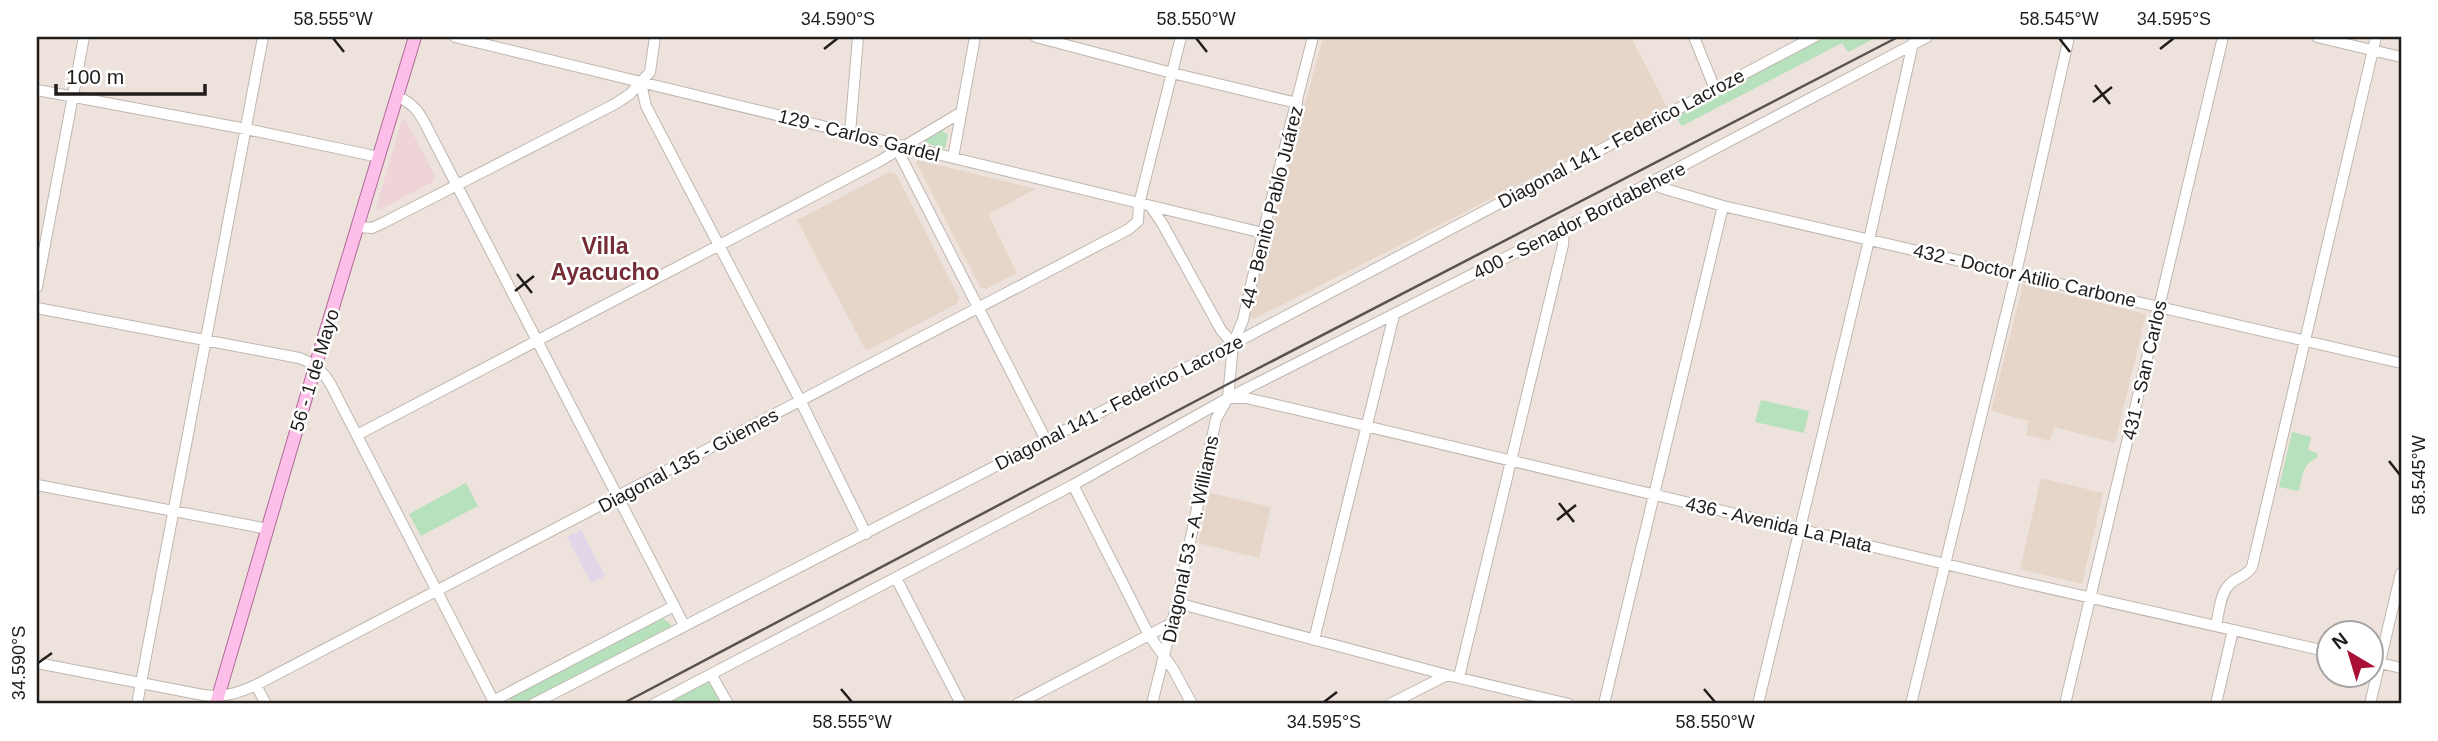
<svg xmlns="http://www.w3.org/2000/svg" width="2438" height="741" viewBox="0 0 2438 741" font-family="Arial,sans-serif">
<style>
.commercial{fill:#eed3d7}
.built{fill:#e6d6ca}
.medical{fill:#e2d6e9}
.green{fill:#b7e0bc}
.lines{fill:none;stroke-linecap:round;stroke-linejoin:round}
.minor-casing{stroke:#bfb6af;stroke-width:12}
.major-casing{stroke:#af6b97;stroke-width:14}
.minor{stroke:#fff;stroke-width:10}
.major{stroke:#fdbfe9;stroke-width:12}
.rail{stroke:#58534f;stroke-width:2.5}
.ticks{fill:none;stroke:#211d1b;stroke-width:2.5}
.labels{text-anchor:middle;stroke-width:5;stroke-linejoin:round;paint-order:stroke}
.street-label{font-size:19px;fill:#211d1b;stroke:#fff}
.quarter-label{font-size:23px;font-weight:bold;fill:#742d34;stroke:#fff}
.neatline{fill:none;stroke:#211d1b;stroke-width:2.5}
.ticks-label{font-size:18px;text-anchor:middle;fill:#211d1b}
</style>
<rect width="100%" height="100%" fill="#ede3dc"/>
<path class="commercial" d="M405 119 435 176 433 182 379 210 376 208 402 120Z"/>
<path class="built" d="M1323 37H1631L1668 109 1254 319 1248 315Z
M918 160 1036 189 988 214 1017 273 986 289 980 287 916 162Z
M889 172 896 174 959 297 957 304 866 351 797 220Z
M2023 284 2146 314 2115 443 2054 427 2050 441 2026 435 2029 421 1991 411Z
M2041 478 2103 493 2082 584 2020 569Z
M1210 493 1271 507 1259 558 1198 543Z"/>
<path class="medical" d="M581 530 605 576 591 583 567 537Z"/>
<path class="green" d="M1826 37H1877L1848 52 1842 43 1682 126 1675 116Z
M941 130 948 135 945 148 942 149 925 142 927 139Z
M1761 400 1809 411 1804 433 1755 422Z
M2292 432 2311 437 2308 450 2317 453V458C2302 464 2302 478 2299 491L2279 487Z
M466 483 478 506 421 536 409 514Z
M663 618 671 625 670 630 527 704H511L510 698Z
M706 682 711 685 721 704H658Z"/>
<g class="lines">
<defs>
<path id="minor" d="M455 37 1263 233
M1036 37 1172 73 1297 103
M1694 37 1715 89
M2317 37 2401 57
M641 83 646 106 801 402 866 534
M37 90 246 129 379 157
M397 97C419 104 424 123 435 143L684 625
M850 133 858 37
M898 151 1046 440
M953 158 975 37
M1650 182 1662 188 1723 206 2401 363
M1151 207 1162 223 1221 330 1233 344
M359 227 372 228 383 223 615 104 630 94 650 72 655 37
M37 287 84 37
M37 308 299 358C314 363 323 371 331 385L495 704
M1231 398H1246L1294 409 2021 582 2330 652
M357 435 878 162 960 113
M37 485 268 529
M1073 485 1149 635 1173 669 1192 704
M896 578 961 704
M1177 603 1447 675 1569 704
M2216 625C2219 613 2220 594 2229 585 2236 577 2246 577 2252 567L2376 37
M1314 640 1394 315
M2372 661 2401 668
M37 663 203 695C223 698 238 693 256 685L1129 229 1138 221 1139 204 1181 37
M711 674 728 704
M1459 677 1563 245 1564 228
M256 685 266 704
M493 701 674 606
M137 704 263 37
M533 704 1233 344 1814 37
M654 704 1073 485 1228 398 1564 228 1927 37
M1017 704 1172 623
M1152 704 1177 603 1216 419 1228 398 1233 344 1243 320 1263 233 1313 37
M1390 704 1447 675
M1604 704 1723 206
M1758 704 1869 240 1913 43
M1911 704 2016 273 2069 37
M2065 704 2223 37
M2216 704 2233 630
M2370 704 2401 573"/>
<path id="major" d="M216 704 320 350 415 37"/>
</defs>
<use href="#minor" class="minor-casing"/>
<use href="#major" class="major-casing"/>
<use href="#minor" class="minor"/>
<use href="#major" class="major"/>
<path class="rail" d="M622 704 1228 384 1898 37"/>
</g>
<path class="ticks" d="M333 38 344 52M1196 38 1207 52M2059 38 2070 52M824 49 838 38M2160 49 2174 38M2095 85 2110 104M2093 102 2112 87M517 274 532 293M515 291 534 276M2389 461 2400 475M1559 503 1574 522M1557 520 1576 505M38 663 52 653M841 689 852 702M1704 689 1715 702M1324 702 1337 692"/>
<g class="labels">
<g class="street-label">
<text transform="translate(859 135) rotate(14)" y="7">129 - Carlos Gardel</text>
<text transform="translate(1621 138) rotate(-28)" y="7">Diagonal 141 - Federico Lacroze</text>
<text transform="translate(1271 207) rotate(-76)" y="7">44 - Benito Pablo Juárez</text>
<text transform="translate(1579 220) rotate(-27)" y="7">400 - Senador Bordabehere</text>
<text transform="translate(2025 275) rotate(13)" y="7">432 - Doctor Atilio Carbone</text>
<text transform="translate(314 370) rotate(-73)" y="7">56 - 1 de Mayo</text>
<text transform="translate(2144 370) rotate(-77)" y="7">431 - San Carlos</text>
<text transform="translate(1119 402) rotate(-27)" y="7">Diagonal 141 - Federico Lacroze</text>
<text transform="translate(688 460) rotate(-28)" y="7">Diagonal 135 - Güemes</text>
<text transform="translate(1779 524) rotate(13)" y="7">436 - Avenida La Plata</text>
<text transform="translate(1190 539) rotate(-78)" y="7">Diagonal 53 - A. Williams</text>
</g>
<g class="quarter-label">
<text x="605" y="254">Villa<tspan x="605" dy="26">Ayacucho</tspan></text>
</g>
</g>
<rect width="2438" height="741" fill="none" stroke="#ffffff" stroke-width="77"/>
<g transform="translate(2350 654) rotate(322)"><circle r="33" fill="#ffffff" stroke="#a6a5a4" stroke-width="2"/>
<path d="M0-5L12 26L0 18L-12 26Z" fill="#a81035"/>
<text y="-10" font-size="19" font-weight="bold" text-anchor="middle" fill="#211d1b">N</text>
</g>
<path d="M56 84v10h149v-10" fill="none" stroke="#211d1b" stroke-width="3.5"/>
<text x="66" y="84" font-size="21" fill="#211d1b" stroke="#ffffff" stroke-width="5" paint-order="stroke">100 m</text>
<rect x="38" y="38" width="2362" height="664" class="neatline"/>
<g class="ticks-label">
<text x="333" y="25">58.555°W</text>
<text x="838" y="25">34.590°S</text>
<text x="1196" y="25">58.550°W</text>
<text x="2059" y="25">58.545°W</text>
<text x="2174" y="25">34.595°S</text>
<text transform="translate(2419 475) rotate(-90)" y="6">58.545°W</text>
<text transform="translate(19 663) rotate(-90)" y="6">34.590°S</text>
<text x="852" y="728">58.555°W</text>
<text x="1324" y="728">34.595°S</text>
<text x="1715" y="728">58.550°W</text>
</g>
</svg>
